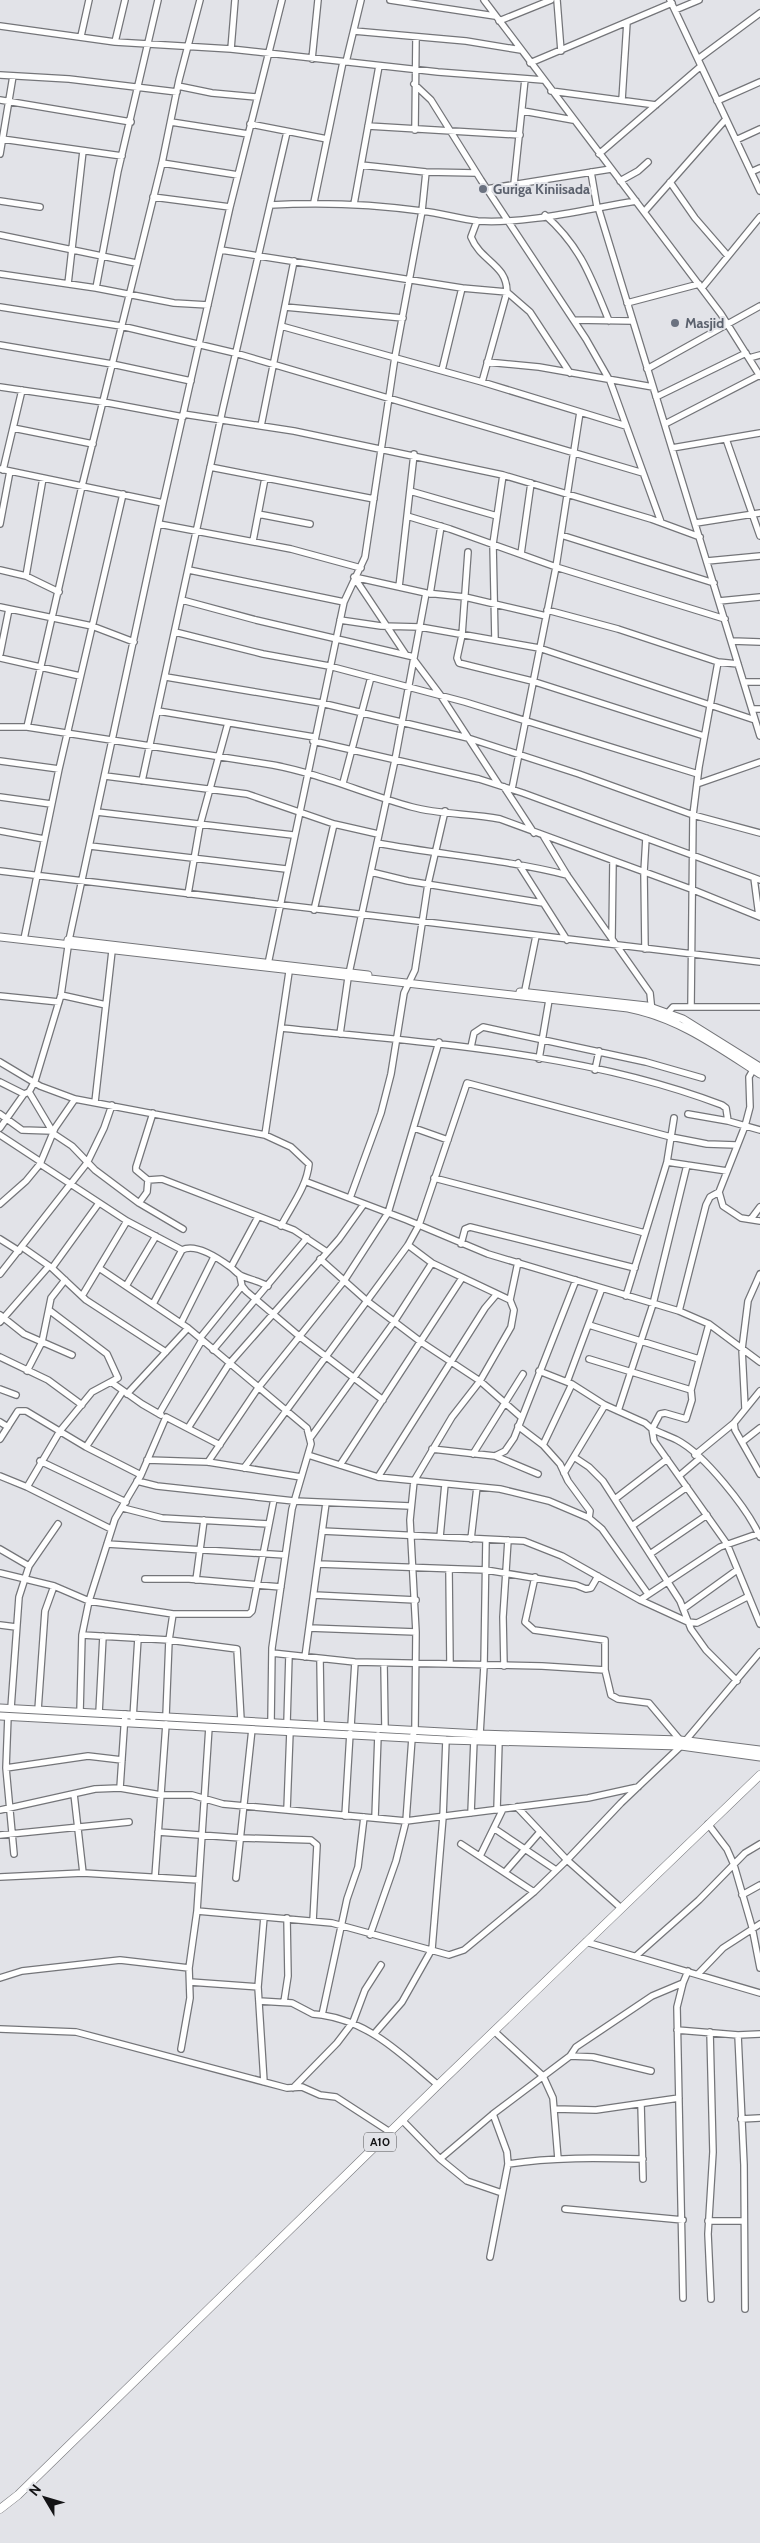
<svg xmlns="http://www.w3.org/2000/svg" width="760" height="2543" viewBox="0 0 760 2543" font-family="Cabin,sans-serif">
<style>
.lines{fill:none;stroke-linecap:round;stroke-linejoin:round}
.minor-casing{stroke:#747579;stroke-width:8}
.major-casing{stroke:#747579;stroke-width:9}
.highway-casing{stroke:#747579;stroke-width:9}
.minor{stroke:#fff;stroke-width:5.5}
.major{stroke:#fff;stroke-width:7}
.highway{stroke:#fff;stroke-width:8}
.worship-dot{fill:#6b7280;stroke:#e2e3e8;stroke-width:2}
.labels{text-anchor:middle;stroke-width:4;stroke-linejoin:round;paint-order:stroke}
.shield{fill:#e2e3e8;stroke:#525255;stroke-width:1}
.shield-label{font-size:12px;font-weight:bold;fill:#141416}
.worship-label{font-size:14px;font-weight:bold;fill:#5b616d;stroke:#e2e3e8;text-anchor:start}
</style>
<rect width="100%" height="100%" fill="#e2e3e8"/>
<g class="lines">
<defs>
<path id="minor" d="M390 0 495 16
M484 0 721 314 760 376
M557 0 561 51
M670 0 760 191
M675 10 699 0
M499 21 551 0
M0 26 115 42 231 49 438 72 543 80
M354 31 466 41 521 50
M81 36 89 0
M115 42 125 0
M231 49 235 0
M312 59 318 0
M698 59 760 13
M346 62 361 0
M530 63 672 3
M0 75 69 79 177 92
M414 84 431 100 481 180 586 339 610 381 661 522
M178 86 212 93 257 97
M551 91 656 105
M0 100 131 122
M622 100 627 22
M717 101 760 82
M523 111 573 120
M171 122 248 134
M250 124 327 139
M368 126 520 135
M415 130 416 37
M2 139 122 156
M736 140 760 129
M0 154 13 76
M599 154 701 66
M162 163 238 175
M361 165 426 172 476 173
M591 172 597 207
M751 172 760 168
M620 181 638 171 648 162
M670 182 695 218 728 256
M514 184 525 79
M486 189 611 169
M153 197 230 207
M0 201 40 207
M314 202 343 62
M354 204 379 66
M270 205C321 202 371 204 422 211 441 213 459 219 478 221 529 224 586 209 636 201
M598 207 760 736
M644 212 726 119
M545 215C581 247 591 277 609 321
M477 221 471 237C481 262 507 264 507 292L482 382
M0 235 136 263
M221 250 462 288 507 292 530 312 570 373
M0 274 96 288 174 303 208 305
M68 284 83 151
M96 288 118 171 158 0
M702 288 760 217
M627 303 699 284
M0 307 121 326 235 353 643 473
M285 307 403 318
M574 320 632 321
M281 326 482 382 626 426
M0 345 112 364 191 381
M749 358 760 355
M487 362 539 367 653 387
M647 369 760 306
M442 370 462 288
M0 387 103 402 183 417
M656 397 746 353
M183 414 294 431 503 475 651 519 700 537
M665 424 760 375
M261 426 294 261
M13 428 93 444
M726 439 760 536
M672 448 760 433
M210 467 374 499
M0 469 163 503
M3 470 22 390
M410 491 497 516
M258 514 310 524
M407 516 450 529 556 567 725 619
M696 523 760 513
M0 524 10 471
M159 524 291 549 361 568
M561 535 714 583
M253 541 265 478
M468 552 462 635 457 658 459 663 532 681 704 736
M521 554 531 483
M707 561 760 556
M0 570 26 576 59 592
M189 570 344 602
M26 576 43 478
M354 577 426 593 465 597 546 616
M354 577 406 655
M399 587 414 454
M430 594 441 526
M182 600 256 620 414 657
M719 601 760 597
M0 607 92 626 134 642
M547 610 618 629 718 662 738 664
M340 620 381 626 420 627 539 648 755 720
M175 632 263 654 329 666 465 702 698 774
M495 640 493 544 503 475
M732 641 760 642
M0 654 9 609
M0 658 80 676
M414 660 441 696 499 785
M166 677 321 703 468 738 579 774 693 815 760 833
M744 682H760
M752 709H760
M158 711 314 737
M0 727H27L273 765C321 774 365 794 412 807 441 815 471 813 500 819L691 889 760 917
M27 727 82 486 162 163 179 80 200 0
M313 741 479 779 523 793 760 880
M0 761 59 769
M105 776 247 794 334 824 378 834
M142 781 223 408 287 132
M343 783 371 677
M697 784 760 762
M504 787 534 833
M512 789 556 567 580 412
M0 797 51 804
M97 812 293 835
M0 831 44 839
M544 837 567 875 650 993 652 1012
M377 843C440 855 504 859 567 875
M90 846 286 869
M518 863 567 940
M0 871 760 962
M371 872 408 881 543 903
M754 878 759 916
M188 894 200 825 228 723
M314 910 334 824
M612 938 613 861
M24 939 59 769 123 494
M645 949 644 872 646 838
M268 964 344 602 365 557 395 357 422 211 426 172
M61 995 106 1005
M524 995 536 936
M0 996 59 1002
M691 1007 693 815 699 767 718 662
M665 1016 673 1007H760
M281 1028C428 1043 583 1052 722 1105L726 1108 728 1121 760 1130
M340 1034 348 978 395 760 426 593
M471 1047 474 1033 483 1027 646 1062 702 1078
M539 1059 549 1000
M0 1062 40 1086 75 1099 265 1135 291 1147 309 1164C307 1186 292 1205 281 1226
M595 1070 599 1051
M753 1070 749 1077 750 1107 745 1126 719 1192 723 1206 741 1218 760 1221
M0 1082 24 1094 29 1092 35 1081 61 995 69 940 163 503 230 207 282 0
M29 1092 54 1134 72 1146 95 1170 139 1203 183 1229
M95 1102 112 951
M0 1114 22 1130 52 1131
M688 1114 728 1121
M0 1128 24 1094
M414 1128 448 1140
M0 1135 41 1162
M265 1135 289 972
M667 1162 727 1171
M40 1164 127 1221 182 1250C195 1243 218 1258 229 1266 234 1269 237 1274 242 1276 251 1280 259 1281 268 1286
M434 1178 645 1233
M148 1180 162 1179 294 1230 327 1252
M307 1182 407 1220 488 1254 679 1311 709 1324 760 1362
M350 1198 381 1113 391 1074 404 993 415 970 428 884 445 811
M139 1203 147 1192 148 1180 136 1170V1167L153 1113
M0 1204 26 1181 40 1164 55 1128 75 1099
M751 1219 760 1207
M0 1239 19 1251
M461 1244 465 1229 470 1227 635 1268
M408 1245 432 1263 510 1300
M22 1247 52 1268 86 1300 166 1352
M320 1259 367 1301 421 1342 480 1381 521 1417
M231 1267 258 1217
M52 1268 99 1203
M99 1268 188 1328 307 1428 311 1444 292 1509 272 1648 271 1722
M0 1274 87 1163 104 1128 112 1105
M240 1276 242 1286 246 1291 299 1336 383 1400
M126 1286 156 1236
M82 1296 127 1221
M626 1296 667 1162 674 1118
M153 1304 182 1250
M679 1311 706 1205 710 1197 719 1192
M0 1315 24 1334 72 1355
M0 1322 49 1266
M181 1323 214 1257
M709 1324 691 1390 692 1400 686 1419 665 1413 660 1414 652 1429C660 1433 669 1436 677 1440 704 1454 748 1509 760 1537
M589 1325 699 1359
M200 1338 242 1286
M213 1350 307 1238
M0 1357 48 1380 82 1405
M589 1359 691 1390
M27 1371 42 1342 51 1298 65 1280
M539 1371 572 1384 605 1405 645 1423 652 1429 654 1441 727 1544 760 1624
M111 1382 142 1404 161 1415
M567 1382 602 1288
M0 1389 16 1395
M760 1391 734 1423 735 1430 760 1474
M127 1394 188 1328
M745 1408 742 1349 748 1301 760 1274
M618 1411 653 1304 687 1165
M159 1414 202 1340
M0 1422 8 1427
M518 1426 543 1445 560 1464 568 1481 590 1511 589 1518
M188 1428 229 1364 339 1239 364 1204
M311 1437 394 1322 432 1263
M0 1439 18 1411H26L86 1447 141 1475
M742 1442 760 1428
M543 1445 572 1384
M86 1447 123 1391
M432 1449 495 1456 505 1451 514 1438 576 1280
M473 1454 523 1374
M308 1455 378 1477 500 1489 549 1501 589 1518 602 1529 648 1594
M695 1455 734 1423
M495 1456 538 1474
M574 1457 589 1467 603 1481 680 1601 691 1629 706 1650 737 1681
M147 1460 208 1462 301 1477
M40 1461 126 1502
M208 1462 258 1388 344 1281 388 1213 439 1042
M340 1465 462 1278
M244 1468 408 1245 419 1225 467 1083 671 1137 707 1144 736 1145
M564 1473 605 1405
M0 1476 27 1487 111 1529
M679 1476 699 1459
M378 1477 485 1308 496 1295
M137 1481 157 1486 294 1501 410 1506
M27 1487 60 1431 92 1392 118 1378 107 1354 49 1310
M615 1499 667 1459
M123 1508 162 1518 269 1524
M632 1526 687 1487
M322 1531 524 1541 562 1556 640 1600 688 1622 697 1623 703 1620 747 1597
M440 1537 445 1484
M471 1539 477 1487
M107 1544 285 1555
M0 1549 29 1566
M650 1554 707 1515
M318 1564 486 1570 576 1585 586 1589 591 1588 598 1576
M449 1569 450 1664
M0 1573 54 1586 89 1601 173 1614H249L252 1611 274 1499
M535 1577 525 1622 534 1630 605 1640V1670L611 1695 618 1699 649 1703 680 1740
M145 1579H189L281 1587
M196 1580 204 1520
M314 1595 416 1600
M640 1600 720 1547 760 1533
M683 1609 737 1570
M0 1625 16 1627
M309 1628 416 1632
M82 1635 169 1640 237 1649 241 1720
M272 1653 355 1662 542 1666 605 1670
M305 1657 326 1503
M320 1659 321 1725
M384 1663 385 1729
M504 1666 503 1617 508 1540
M11 1708 19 1597 29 1566 58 1524
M38 1710 45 1611 54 1586
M80 1712 82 1635 89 1601 115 1519 141 1475 166 1417 220 1445
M99 1713 103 1636
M8 1716 6 1768 14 1854
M166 1716 169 1640 173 1614
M133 1718 138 1638
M287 1723 289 1655
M351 1726 355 1662
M480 1734 484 1666 486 1540
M6 1768 88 1756 122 1760
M120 1788 125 1714
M74 1794 83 1873
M517 1807 567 1860 621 1908
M0 1810 95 1789 120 1788 161 1795H192L223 1804 406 1821 588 1798 638 1787
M287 1810 290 1731
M497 1810 499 1741
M471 1813 474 1740
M345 1816 350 1733
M364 1817 358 1867 347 1899 322 2015C370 2022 402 2055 438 2085
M375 1818 378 1735
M708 1824 727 1849 734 1865 752 1927 760 1968
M495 1829 556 1870
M158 1832 241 1838 311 1840 317 1845 313 1921
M0 1835 129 1822
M461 1844 534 1892
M480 1856 503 1809
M506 1871 540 1832
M0 1877 83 1873 199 1880
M155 1877 166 1724
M236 1878 252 1729
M742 1895 760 1885
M197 1911 332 1923 449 1955 464 1950 534 1892 567 1860 621 1803 681 1746 760 1652
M264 1917 258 1987 264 2082
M370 1935 396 1861 406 1821 412 1738 415 1730 416 1632 410 1520 414 1481 452 1417 480 1381 511 1327 514 1310 510 1300 518 1262
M586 1942 760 1993
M636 1956 699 1900 745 1853 760 1844
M699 1973 723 1948 760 1924
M0 1978 22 1971 120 1960 189 1968
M190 1982 258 1987
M259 2001 292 2003 313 2014 322 2015
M284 2002 288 1976 287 1918
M0 2029 76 2032 287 2088 302 2087 320 2095 336 2097 390 2132
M677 2030 738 2035 760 2034
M494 2031 543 2076 553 2098 558 2159
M710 2032 713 2152 708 2234 711 2299
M375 2033 402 2002 432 1949 443 1817 446 1740
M738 2035 744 2165 745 2309
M181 2049 190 1998 189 1968 197 1911 209 1727
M570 2056 593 2057 651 2071
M293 2088 337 2043 353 2022 365 1990 381 1965
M641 2104 643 2179
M554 2109 596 2110 679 2098
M741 2119 760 2118
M402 2120 440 2159 493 2114 570 2056 576 2047 652 1996 683 1983
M440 2159 467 2181 502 2193
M508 2164C553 2157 598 2158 643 2159
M565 2209 683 2220
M708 2221H743
M490 2257 508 2164 507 2152 493 2114
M683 2298 677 2007 683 1983 688 1971"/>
<path id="major" d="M0 937 628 1008C679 1018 718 1047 760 1074
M68 940 368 975
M520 992 647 1006 683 1019 760 1067
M0 1708 480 1734 680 1740 760 1750
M0 1716 446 1740 681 1746 760 1757"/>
<path id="highway" d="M0 2509 18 2495 438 2085 760 1775"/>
</defs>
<use href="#minor" class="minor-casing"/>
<use href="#major" class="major-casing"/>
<use href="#highway" class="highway-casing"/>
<use href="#minor" class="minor"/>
<use href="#major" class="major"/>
<use href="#highway" class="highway"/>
</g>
<g class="worship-dot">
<circle cx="483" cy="189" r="5"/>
<circle cx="675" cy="323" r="5"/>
</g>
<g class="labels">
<rect class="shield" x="364" y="2132.5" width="32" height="19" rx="4"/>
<g class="shield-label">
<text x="380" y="2146">A10</text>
</g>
<g class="worship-label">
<text x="493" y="194">Guriga Kiniisada</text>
<text x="685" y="328">Masjid</text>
</g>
</g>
<g transform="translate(45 2498) rotate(308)" stroke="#e2e3e8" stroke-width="4" paint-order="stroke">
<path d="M0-4L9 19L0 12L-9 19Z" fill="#141416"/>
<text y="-8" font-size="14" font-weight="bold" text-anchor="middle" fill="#141416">N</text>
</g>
</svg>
